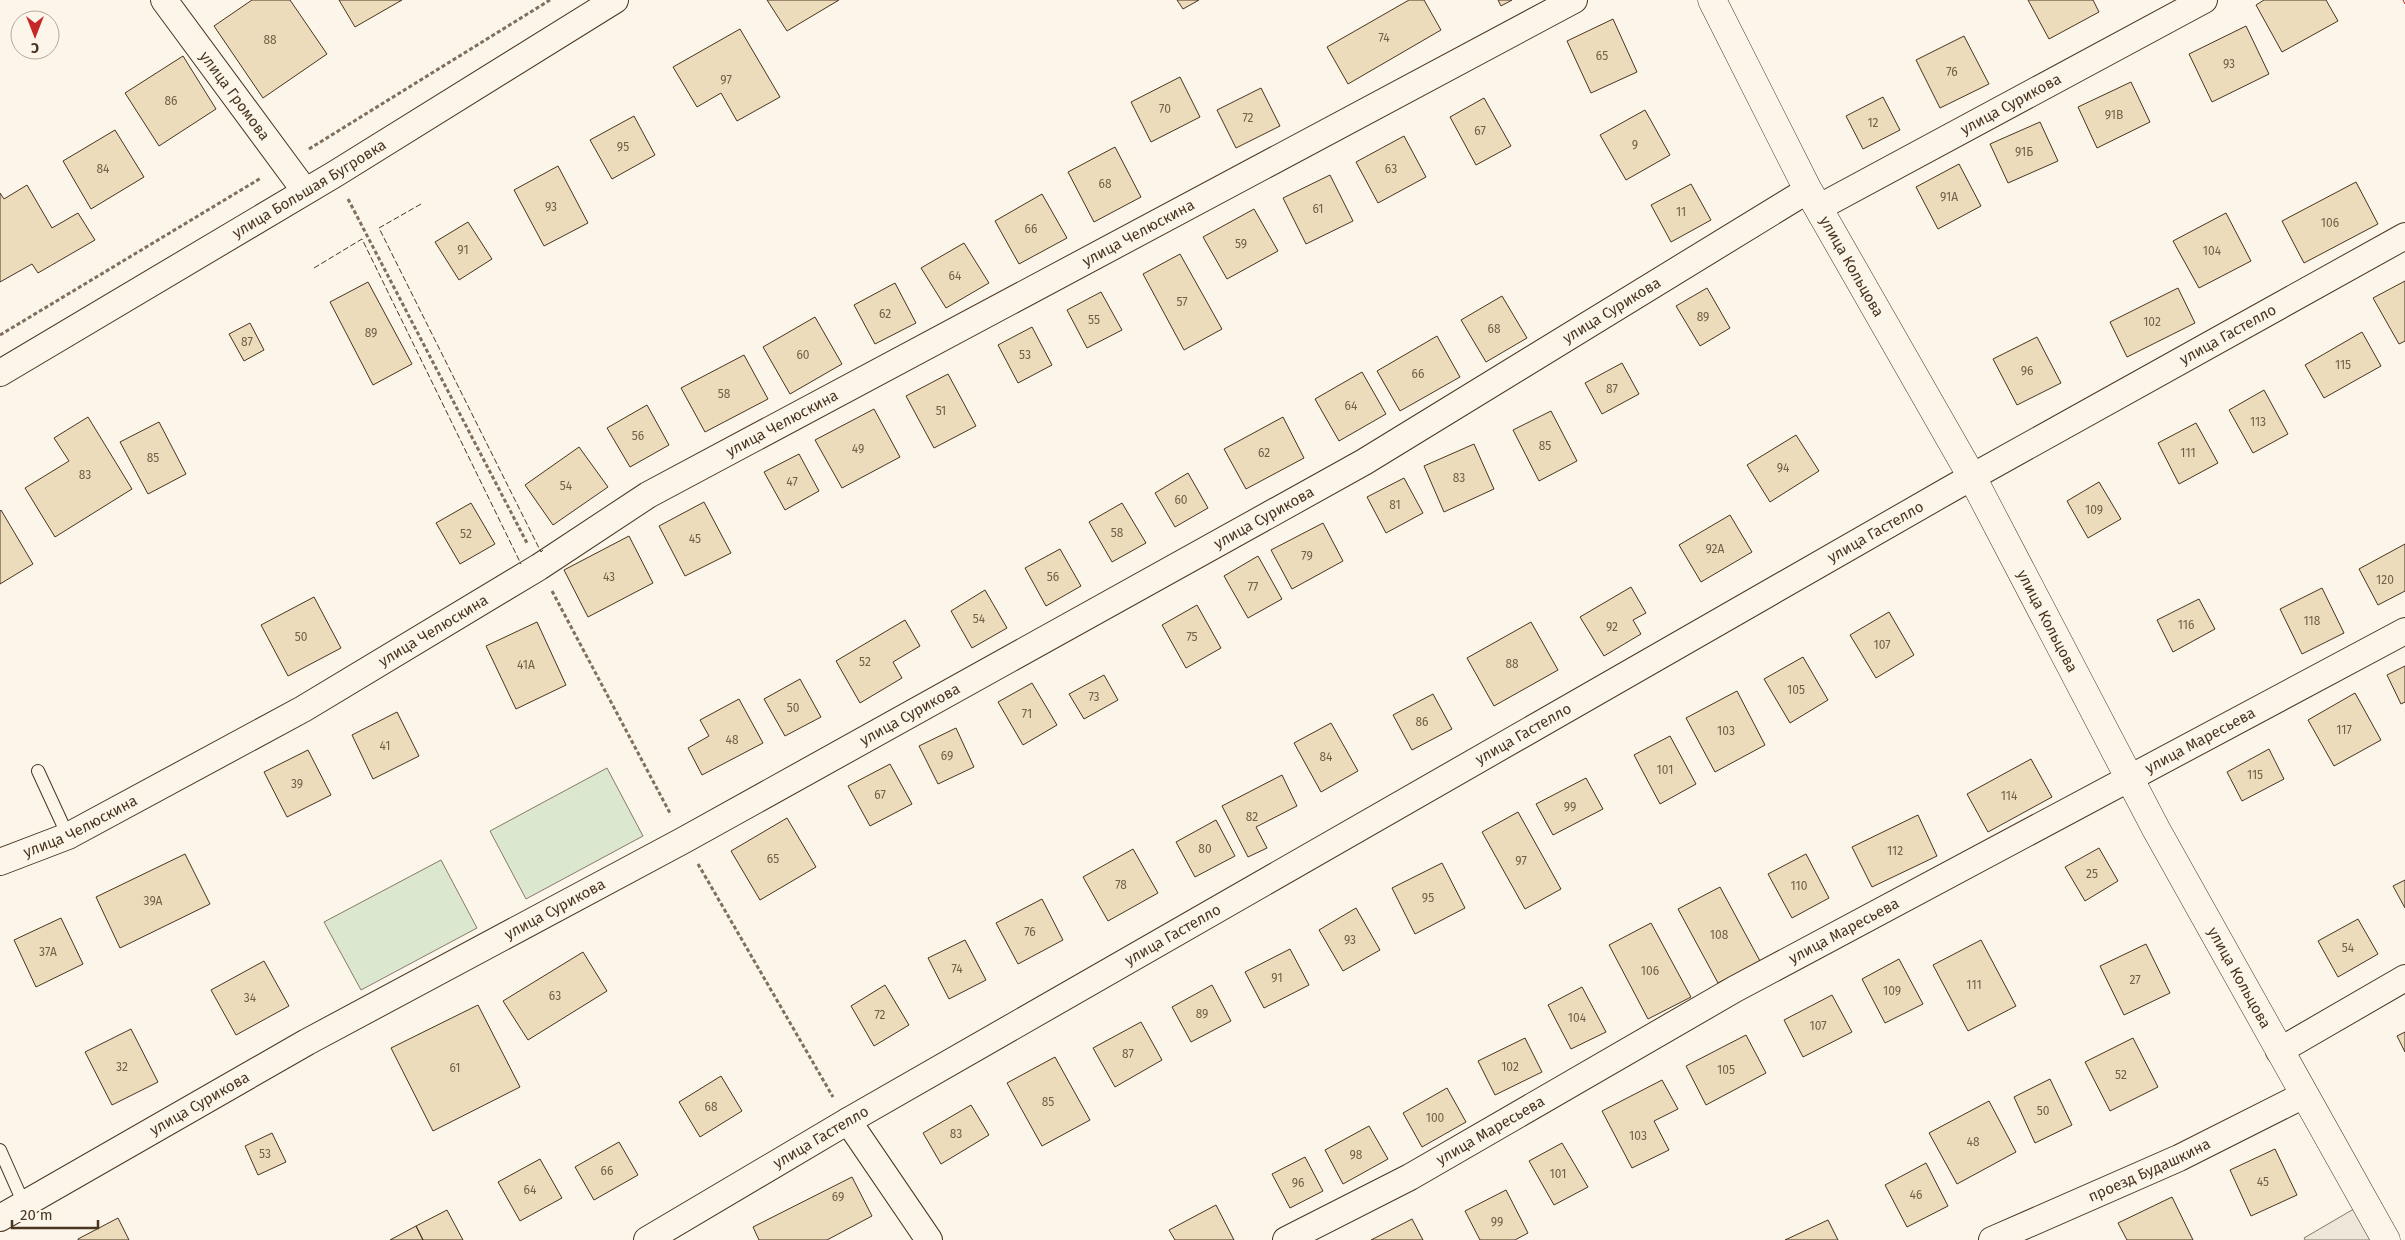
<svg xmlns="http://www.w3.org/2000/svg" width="2405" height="1240" viewBox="0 0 2405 1240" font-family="'Fira Sans',sans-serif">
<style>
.green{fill:#dce7d0;stroke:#887966}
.parking{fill:#ede7d9;stroke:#887966}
.building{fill:#ecdcbc;stroke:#4a3520}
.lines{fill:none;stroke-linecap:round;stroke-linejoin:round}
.service-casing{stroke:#4a3520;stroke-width:14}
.minor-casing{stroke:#4a3520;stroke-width:28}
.tertiary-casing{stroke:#4a3520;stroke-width:29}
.path{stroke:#7f6f5c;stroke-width:3;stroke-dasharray:4 2.5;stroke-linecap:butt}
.service{stroke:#fbf6e9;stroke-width:12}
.minor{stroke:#fbf6e9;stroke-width:26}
.tertiary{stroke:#fbf6e9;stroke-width:28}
.fence{stroke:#4a3520;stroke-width:1;stroke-dasharray:6 2.5;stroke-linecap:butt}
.power{stroke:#c62828;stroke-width:1;stroke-dasharray:18 4 2.5 4;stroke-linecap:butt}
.labels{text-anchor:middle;stroke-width:4;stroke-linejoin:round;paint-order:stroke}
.number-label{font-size:12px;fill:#725f47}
.street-label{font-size:15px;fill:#4a3520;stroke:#fbf6e9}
</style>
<rect width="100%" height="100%" fill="#fbf6e9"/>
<path class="green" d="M607 768 643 836 526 899 490 831Z
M441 860 477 928 361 990 324 922Z"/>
<path class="parking" d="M2364 1203 2386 1240H2305L2304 1238Z"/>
<path class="building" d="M252 0H290L327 54 263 98 214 26Z
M339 0H402L355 27Z
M767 0H839L787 31Z
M1177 0H1199L1183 9Z
M1409 0H1424L1441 30 1348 84 1327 47Z
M1498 0H1512L1501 6Z
M2028 0H2093L2099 12 2049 39Z
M2264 0H2326L2338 21 2282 52 2256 5Z
M1613 19 1637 72 1591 93 1567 41Z
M2246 26 2269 74 2212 102 2189 54Z
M740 29 780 97 737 121 721 93 697 107 673 67Z
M1964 36 1989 84 1940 108 1916 60Z
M183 56 216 109 159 146 125 93Z
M1180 77 1200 117 1151 142 1131 102Z
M2131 82 2150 122 2097 148 2078 107Z
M1261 88 1280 126 1236 148 1217 110Z
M1883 97 1900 130 1863 149 1846 116Z
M1484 98 1511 146 1476 165 1450 117Z
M1645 110 1670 155 1626 180 1600 135Z
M634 116 655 155 612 179 590 140Z
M2040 122 2058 161 2008 183 1990 144Z
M115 130 144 177 91 209 63 161Z
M1404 136 1426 177 1378 203 1356 162Z
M1115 147 1141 197 1094 222 1068 172Z
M1959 164 1981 206 1938 229 1916 187Z
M558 166 588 223 544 246 514 190Z
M1330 175 1353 221 1306 244 1283 198Z
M2356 182 2378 224 2304 263 2282 221Z
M1691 184 1711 220 1671 242 1651 205Z
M27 185 52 228 78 213 95 240 38 273 32 264 0 282V193L4 199Z
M1042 194 1067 238 1019 264 995 221Z
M1254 209 1278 251 1227 279 1203 237Z
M2226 213 2251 261 2199 288 2173 241Z
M468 222 492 259 459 280 435 242Z
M964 243 989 283 946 308 921 268Z
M1180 254 1222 329 1184 350 1143 274Z
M2405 281V341L2399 344 2373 298Z
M368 282 412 364 373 385 330 302Z
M895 283 916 323 875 344 854 305Z
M1707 288 1730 328 1700 346 1676 306Z
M2178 288 2195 323 2127 357 2110 322Z
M1101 292 1122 330 1087 348 1067 310Z
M1502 296 1527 338 1486 362 1461 320Z
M815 317 842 364 790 394 763 347Z
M250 323 264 350 244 361 229 334Z
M1032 327 1052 365 1018 383 998 345Z
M2362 332 2381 366 2324 398 2305 365Z
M1437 336 1460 377 1400 411 1377 371Z
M2037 337 2061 383 2017 405 1993 359Z
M744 355 768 399 705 432 681 388Z
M1622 363 1639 394 1602 414 1585 383Z
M1362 372 1386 414 1339 441 1315 399Z
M948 374 976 426 934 448 906 396Z
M2264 390 2288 434 2253 453 2229 410Z
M647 405 669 445 630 467 607 428Z
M874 409 900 457 842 488 815 440Z
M1551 411 1577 461 1539 481 1513 430Z
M88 417 132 489 55 537 25 488 69 461 54 438Z
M1283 417 1304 458 1246 489 1224 449Z
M159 422 186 474 148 494 120 442Z
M2196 423 2218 463 2179 484 2158 443Z
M1796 435 1819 471 1770 502 1747 465Z
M1474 444 1494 489 1444 512 1424 466Z
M579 447 608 487 553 525 525 485Z
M799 454 819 491 785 510 764 472Z
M1188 473 1208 508 1175 527 1155 493Z
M1404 478 1423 513 1386 533 1367 497Z
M2099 482 2121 519 2088 538 2067 501Z
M704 502 731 553 685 576 659 526Z
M471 503 495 544 460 564 436 523Z
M1122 503 1146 543 1112 562 1089 522Z
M1 510 33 564 0 584V511Z
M1730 515 1752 552 1701 582 1679 545Z
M1323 523 1343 561 1292 589 1271 550Z
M629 536 653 583 588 617 564 570Z
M2405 544V591L2378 605 2359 569Z
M1060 549 1081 586 1046 606 1025 568Z
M1258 556 1282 599 1248 618 1224 576Z
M1631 587 1646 613 1633 620 1641 634 1604 656 1580 617Z
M2322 588 2344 633 2302 654 2280 609Z
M985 590 1007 628 972 648 951 611Z
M314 597 341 648 288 676 261 625Z
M2199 599 2215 629 2173 652 2157 620Z
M1197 605 1221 648 1186 668 1162 625Z
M1889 612 1914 655 1876 678 1850 635Z
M905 620 920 646 893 662 902 678 860 703 836 661Z
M537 622 566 685 516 709 486 646Z
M1531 622 1558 670 1494 706 1467 658Z
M1803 657 1828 700 1790 723 1764 679Z
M2405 666V702L2401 704 2387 675Z
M1104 675 1118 700 1084 719 1069 694Z
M800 679 821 717 785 736 764 699Z
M1032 683 1057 725 1023 745 998 702Z
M1737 691 1765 745 1715 772 1686 718Z
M2355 693 2381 740 2334 766 2308 720Z
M1433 694 1452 729 1412 750 1393 715Z
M739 699 763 743 702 775 688 748 709 736 700 720Z
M397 712 419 756 373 779 352 735Z
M1331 723 1358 771 1321 792 1294 743Z
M956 728 974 767 938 784 919 746Z
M1670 736 1696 784 1660 804 1634 755Z
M2269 749 2284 779 2242 801 2227 772Z
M308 750 331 795 287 817 264 772Z
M2031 759 2052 797 1988 832 1967 794Z
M890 764 912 804 870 826 848 786Z
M1282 775 1297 806 1256 827 1267 848 1248 857 1222 806Z
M1586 778 1603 809 1553 835 1536 804Z
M1518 812 1561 889 1525 909 1482 832Z
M1918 815 1937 856 1872 887 1852 847Z
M787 818 816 867 760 900 731 851Z
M1216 820 1235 856 1195 877 1176 842Z
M2099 848 2118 881 2085 901 2065 867Z
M1133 849 1158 893 1108 921 1083 877Z
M185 854 210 904 120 948 96 897Z
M1806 854 1829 898 1792 918 1768 874Z
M1442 863 1465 908 1415 934 1392 888Z
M2405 880V908L2393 886Z
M1720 887 1760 961 1718 983 1678 909Z
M1042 899 1063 940 1018 964 996 923Z
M1356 908 1380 950 1343 971 1319 930Z
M61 918 83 964 36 987 14 940Z
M2358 919 2378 954 2338 977 2318 941Z
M1651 923 1691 997 1648 1019 1609 945Z
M965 940 986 980 949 999 928 958Z
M1981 940 2016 1006 1968 1031 1933 965Z
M2146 944 2170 993 2124 1015 2100 966Z
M1290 949 1309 985 1264 1008 1245 972Z
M583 952 607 991 528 1040 503 1001Z
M1899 959 1923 1004 1885 1023 1862 979Z
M264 961 289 1006 236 1035 211 990Z
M885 985 909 1025 874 1046 851 1006Z
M1212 985 1231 1021 1191 1042 1172 1007Z
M1582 987 1606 1032 1571 1049 1548 1005Z
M1832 995 1852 1032 1803 1057 1784 1020Z
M478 1005 520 1087 433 1131 391 1048Z
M1141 1022 1162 1060 1115 1087 1093 1048Z
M131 1029 158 1082 112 1105 85 1052Z
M2405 1032V1052L2397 1036Z
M1746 1035 1766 1073 1706 1105 1686 1066Z
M1525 1038 1542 1072 1495 1095 1478 1061Z
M2133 1038 2158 1087 2110 1111 2085 1062Z
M1055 1057 1090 1120 1042 1146 1007 1083Z
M721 1076 742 1111 700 1137 679 1102Z
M2050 1079 2072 1125 2035 1143 2014 1097Z
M1662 1080 1678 1109 1654 1121 1669 1150 1632 1168 1602 1111Z
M1447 1088 1466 1122 1422 1147 1403 1113Z
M1989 1101 2016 1152 1957 1184 1929 1133Z
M971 1105 989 1135 941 1164 923 1133Z
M1369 1126 1388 1159 1343 1184 1325 1150Z
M272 1133 286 1162 258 1175 245 1146Z
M619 1142 638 1175 594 1200 575 1167Z
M1562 1143 1588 1187 1554 1205 1529 1161Z
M2275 1149 2297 1195 2251 1216 2230 1170Z
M1305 1157 1323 1191 1290 1208 1272 1174Z
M540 1159 562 1198 520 1221 498 1182Z
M1926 1163 1948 1206 1907 1227 1885 1185Z
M852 1177 872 1216 827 1240H759L753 1227Z
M1506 1190 1528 1233 1515 1240H1480L1465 1211Z
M2172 1197 2193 1240H2127L2118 1223Z
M1216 1205 1234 1240H1175L1169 1230Z
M447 1210 463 1240H423L416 1226Z
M118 1218 129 1240H78V1239Z
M1412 1219 1423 1240H1371Z
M1828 1220 1838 1240H1785Z
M416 1226 423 1240H390Z"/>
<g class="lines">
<defs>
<path id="service" d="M38 771 68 836
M0 1150 24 1204"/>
<g id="minor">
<path id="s1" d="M164 0 305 191"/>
<path id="s2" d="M1818 208 2204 0"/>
<path id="s3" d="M0 373 335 174 615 0"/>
<path id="s4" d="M0 862 68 836 303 709 539 567 648 495 1574 0"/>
<path d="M2279 1051 2405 978"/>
<path d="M848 1121 929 1240"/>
<path id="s5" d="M0 1218 307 1042 684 840 1364 462 1808 190"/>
<path id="s6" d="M647 1240 848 1121 1954 487 2405 236"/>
<path id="s7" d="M1286 1240 1410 1177 1735 989 2405 631"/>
<path id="s8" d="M1992 1240 2179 1158 2304 1095"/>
</g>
<g id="tertiary">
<path id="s9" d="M1712 0 1808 190 1972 477 2156 829 2386 1240"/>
</g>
</defs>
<use href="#service" class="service-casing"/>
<use href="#minor" class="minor-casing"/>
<use href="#tertiary" class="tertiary-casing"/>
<path class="path" d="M309 149 550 0
M348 199 527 543
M0 335 261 178
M552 591 671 815
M698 864 833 1097"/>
<use href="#service" class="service"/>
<use href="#minor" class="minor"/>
<use href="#tertiary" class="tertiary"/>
<path class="fence" d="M421 204 379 228 541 552 543 550
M314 268 362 239 521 564"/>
<path class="power" d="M2403 0 2405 4"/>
</g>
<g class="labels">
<g class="number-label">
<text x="1384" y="42">74</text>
<text x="270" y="44">88</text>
<text x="1602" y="60">65</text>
<text x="2229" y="68">93</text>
<text x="1952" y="76">76</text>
<text x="726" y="84">97</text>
<text x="171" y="105">86</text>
<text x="1165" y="113">70</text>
<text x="2114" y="119">91В</text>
<text x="1248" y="122">72</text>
<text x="1873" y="127">12</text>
<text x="1480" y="135">67</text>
<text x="1635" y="149">9</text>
<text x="623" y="151">95</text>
<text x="2024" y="156">91Б</text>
<text x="103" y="173">84</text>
<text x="1391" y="173">63</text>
<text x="1105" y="188">68</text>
<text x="1949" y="201">91А</text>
<text x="551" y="211">93</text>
<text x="1318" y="213">61</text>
<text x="1681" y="216">11</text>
<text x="2330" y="227">106</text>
<text x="1031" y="233">66</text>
<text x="1241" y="248">59</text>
<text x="463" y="254">91</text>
<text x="2212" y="255">104</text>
<text x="955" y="280">64</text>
<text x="1182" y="306">57</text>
<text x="885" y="318">62</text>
<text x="1703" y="321">89</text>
<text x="1094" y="324">55</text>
<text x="2152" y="326">102</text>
<text x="1494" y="333">68</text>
<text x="371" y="337">89</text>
<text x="247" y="346">87</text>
<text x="803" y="359">60</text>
<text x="1025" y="359">53</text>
<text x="2343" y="369">115</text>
<text x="2027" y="375">96</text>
<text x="1418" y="378">66</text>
<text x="1612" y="393">87</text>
<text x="724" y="398">58</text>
<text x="1351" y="410">64</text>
<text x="941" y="415">51</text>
<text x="2258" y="426">113</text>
<text x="638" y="440">56</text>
<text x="1545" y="450">85</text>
<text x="858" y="453">49</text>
<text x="1264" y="457">62</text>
<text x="2188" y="457">111</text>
<text x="153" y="462">85</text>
<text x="1783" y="472">94</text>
<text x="85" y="479">83</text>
<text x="1459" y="482">83</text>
<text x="792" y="486">47</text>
<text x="566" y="490">54</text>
<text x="1181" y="504">60</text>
<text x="1395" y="509">81</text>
<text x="2094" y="514">109</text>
<text x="1117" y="537">58</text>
<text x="466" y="538">52</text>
<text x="695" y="543">45</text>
<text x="1715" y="553">92А</text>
<text x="1307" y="560">79</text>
<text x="609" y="581">43</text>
<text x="1053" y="581">56</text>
<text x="2385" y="584">120</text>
<text x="1253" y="591">77</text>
<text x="979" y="623">54</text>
<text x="2312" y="625">118</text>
<text x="2186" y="629">116</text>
<text x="1612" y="631">92</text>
<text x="301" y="641">50</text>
<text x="1192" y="641">75</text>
<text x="1882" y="649">107</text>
<text x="865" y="666">52</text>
<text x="1512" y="668">88</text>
<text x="526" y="669">41А</text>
<text x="1796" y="694">105</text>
<text x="1094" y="701">73</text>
<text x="793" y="712">50</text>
<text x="1027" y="718">71</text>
<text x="1422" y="726">86</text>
<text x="2344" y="734">117</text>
<text x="1726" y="735">103</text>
<text x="732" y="744">48</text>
<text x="385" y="750">41</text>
<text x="947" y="760">69</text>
<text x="1326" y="761">84</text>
<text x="1665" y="774">101</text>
<text x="2255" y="779">115</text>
<text x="297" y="788">39</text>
<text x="880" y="799">67</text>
<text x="2009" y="800">114</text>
<text x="1570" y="811">99</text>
<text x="1252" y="821">82</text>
<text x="1205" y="853">80</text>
<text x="1895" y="855">112</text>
<text x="773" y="863">65</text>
<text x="1521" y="865">97</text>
<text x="2092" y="878">25</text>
<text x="1121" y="889">78</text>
<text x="1799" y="890">110</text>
<text x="1428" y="902">95</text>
<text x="153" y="905">39А</text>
<text x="1030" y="936">76</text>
<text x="1719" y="939">108</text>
<text x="1350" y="944">93</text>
<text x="2348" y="952">54</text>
<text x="48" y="956">37А</text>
<text x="957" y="973">74</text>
<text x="1650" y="975">106</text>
<text x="1277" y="982">91</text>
<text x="2135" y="984">27</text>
<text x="1974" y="989">111</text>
<text x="1892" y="995">109</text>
<text x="555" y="1000">63</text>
<text x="250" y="1002">34</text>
<text x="1202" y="1018">89</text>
<text x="880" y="1019">72</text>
<text x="1577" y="1022">104</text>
<text x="1818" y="1030">107</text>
<text x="1128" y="1058">87</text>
<text x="122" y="1071">32</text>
<text x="1510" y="1071">102</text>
<text x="455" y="1072">61</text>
<text x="1726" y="1074">105</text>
<text x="2121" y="1079">52</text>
<text x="1048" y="1106">85</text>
<text x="711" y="1111">68</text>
<text x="2043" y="1115">50</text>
<text x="1435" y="1122">100</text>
<text x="956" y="1138">83</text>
<text x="1638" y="1140">103</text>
<text x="1973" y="1146">48</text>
<text x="265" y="1158">53</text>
<text x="1356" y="1159">98</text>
<text x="607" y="1175">66</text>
<text x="1558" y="1178">101</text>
<text x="2263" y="1186">45</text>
<text x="1298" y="1187">96</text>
<text x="530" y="1194">64</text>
<text x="1916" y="1199">46</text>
<text x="838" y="1201">69</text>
<text x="1497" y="1226">99</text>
</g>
<g class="street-label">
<text dy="5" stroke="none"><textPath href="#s1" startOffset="119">улица Громова</textPath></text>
<text dy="5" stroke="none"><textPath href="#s2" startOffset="219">улица Сурикова</textPath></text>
<text dy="5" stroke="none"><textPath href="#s3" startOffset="360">улица Большая Бугровка</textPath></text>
<text dy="5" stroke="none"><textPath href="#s4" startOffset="1302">улица Челюскина</textPath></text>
<text dy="5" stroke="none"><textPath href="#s9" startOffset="301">улица Кольцова</textPath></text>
<text dy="5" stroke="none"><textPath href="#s5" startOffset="1850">улица Сурикова</textPath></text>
<text dy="5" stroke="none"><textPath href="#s6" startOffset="1822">улица Гастелло</textPath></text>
<text dy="5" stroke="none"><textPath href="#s4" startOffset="898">улица Челюскина</textPath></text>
<text dy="5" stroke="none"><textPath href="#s5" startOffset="1445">улица Сурикова</textPath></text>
<text dy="5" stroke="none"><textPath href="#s6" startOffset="1418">улица Гастелло</textPath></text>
<text dy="5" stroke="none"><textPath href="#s9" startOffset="706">улица Кольцова</textPath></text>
<text dy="5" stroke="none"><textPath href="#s4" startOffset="492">улица Челюскина</textPath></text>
<text dy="5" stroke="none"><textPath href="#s5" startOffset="1040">улица Сурикова</textPath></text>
<text dy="5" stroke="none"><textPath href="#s6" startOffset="1012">улица Гастелло</textPath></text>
<text dy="5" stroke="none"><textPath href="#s7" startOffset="1042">улица Маресьева</textPath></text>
<text dy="5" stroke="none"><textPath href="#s4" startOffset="88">улица Челюскина</textPath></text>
<text dy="5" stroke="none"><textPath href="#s5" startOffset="635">улица Сурикова</textPath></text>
<text dy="5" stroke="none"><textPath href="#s7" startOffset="638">улица Маресьева</textPath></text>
<text dy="5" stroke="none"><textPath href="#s6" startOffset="608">улица Гастелло</textPath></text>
<text dy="5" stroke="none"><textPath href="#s9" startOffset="1111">улица Кольцова</textPath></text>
<text dy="5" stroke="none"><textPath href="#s5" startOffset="230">улица Сурикова</textPath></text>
<text dy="5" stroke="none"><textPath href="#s7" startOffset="232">улица Маресьева</textPath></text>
<text dy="5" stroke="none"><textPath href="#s6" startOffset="202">улица Гастелло</textPath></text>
<text dy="5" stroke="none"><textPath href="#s8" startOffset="172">проезд Будашкина</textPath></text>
</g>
</g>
<g transform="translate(35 35) rotate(180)"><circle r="24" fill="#fbf6e9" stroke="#b4a999"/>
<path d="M0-4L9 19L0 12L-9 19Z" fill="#c62828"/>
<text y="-8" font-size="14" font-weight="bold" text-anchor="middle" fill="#4a3520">С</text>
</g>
<path d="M12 1220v8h86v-8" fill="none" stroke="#4a3520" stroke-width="2.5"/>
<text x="20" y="1220" font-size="15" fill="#4a3520" stroke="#fbf6e9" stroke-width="4" paint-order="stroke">20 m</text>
</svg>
